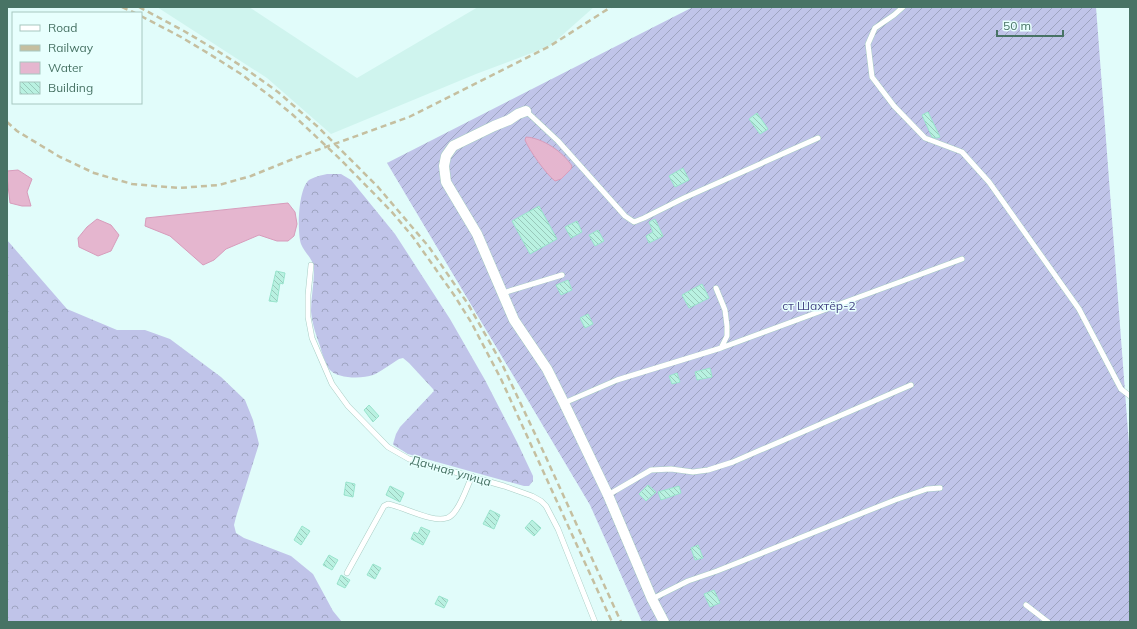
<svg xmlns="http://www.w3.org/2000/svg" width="1137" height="629" viewBox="0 0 1137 629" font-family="Mulish,sans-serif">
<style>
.residential{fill:#cff4ee}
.forest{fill:url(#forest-crowns)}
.garden{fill:url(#garden-furrows)}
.water{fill:#e5b6cf;stroke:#d79cbb}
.building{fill:url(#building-back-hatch);stroke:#99e4cd}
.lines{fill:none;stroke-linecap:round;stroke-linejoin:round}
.lane-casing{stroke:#a8cdc4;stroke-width:6}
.street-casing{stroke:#a8cdc4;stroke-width:11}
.lane{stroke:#fff;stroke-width:5}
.street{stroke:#fff;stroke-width:10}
.rail{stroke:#c5bfa0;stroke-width:2.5;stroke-dasharray:6 4;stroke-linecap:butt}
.labels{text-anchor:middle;stroke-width:3;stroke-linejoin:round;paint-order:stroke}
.park-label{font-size:12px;fill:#474685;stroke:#e7fffd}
.street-label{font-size:12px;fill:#487365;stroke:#e7fffd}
</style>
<defs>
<pattern id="forest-crowns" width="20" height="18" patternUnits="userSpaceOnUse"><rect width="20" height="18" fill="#c0c4e9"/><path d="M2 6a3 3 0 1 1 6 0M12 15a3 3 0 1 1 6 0" fill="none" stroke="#9ea4c0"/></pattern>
<pattern id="garden-furrows" width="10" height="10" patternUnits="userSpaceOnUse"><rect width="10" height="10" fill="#c0c4e9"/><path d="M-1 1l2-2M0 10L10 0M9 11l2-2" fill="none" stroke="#9ea4c0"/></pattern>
<pattern id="building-back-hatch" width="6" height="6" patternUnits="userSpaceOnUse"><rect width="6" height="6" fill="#b9f1e1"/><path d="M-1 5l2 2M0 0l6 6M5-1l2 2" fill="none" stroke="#98c8ba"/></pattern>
</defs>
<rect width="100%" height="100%" fill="#e1fcfa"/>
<path class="residential" d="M157 7H249L357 78 478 7H594L550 46 476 74 331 134 267 78Z"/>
<path class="forest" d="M327 174H341L351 180 395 234 450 319 485 380 517 442 533 476V481L529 486H524L408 454 395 446 393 444 396 434 400 427 434 391 433 389 409 363 403 358 399 359C391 364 380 372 373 375 362 379 337 379 329 369 325 362 322 354 320 346 316 335 312 323 311 311 311 298 314 284 314 271 315 260 305 254 301 244 297 232 298 189 309 180 314 177 322 175 327 174Z
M7 240 67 309 117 330H145L170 339 221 377 245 400 253 420 259 444 236 517 234 525 236 533 244 538 291 556 313 574 333 611 342 622H7Z"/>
<path class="garden" d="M693 7H1096L1130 458V622H642L590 505 387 163Z"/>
<path class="water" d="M526 137C543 138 563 152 572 166L571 169 561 179 555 181C546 174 529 150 525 140Z
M18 170 32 179 27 192 31 206H22L10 203C9 192 7 182 7 171Z
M288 203 295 212 297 224 294 236 288 241H277L259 235 226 249 214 260 203 265 170 236 145 226 146 218Z
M97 219 111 225 119 235 111 251 98 256 79 247 78 238 87 227Z"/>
<path class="building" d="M928 112 940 137 937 138 932 137 922 115Z
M757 113 768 129 760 134 749 119Z
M683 168 689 180 675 187 669 176Z
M539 206 557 239 530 254 512 221Z
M655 219 663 236 649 243 646 236 653 232 649 222Z
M577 221 582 232 571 238 565 227Z
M598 230 604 241 595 246 589 235Z
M276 271 285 273 283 284 280 283 277 302 269 301Z
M568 280 572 290 561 295 556 285Z
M702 284 709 298 689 308 682 295Z
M588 314 593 324 585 328 580 318Z
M710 368 712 377 697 380 695 372Z
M677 373 680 382 672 384 669 376Z
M369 405 379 416 373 422 364 410Z
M346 482 355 484 353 497 344 495Z
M648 485 656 492 646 501 639 494Z
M390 486 404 493 400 502 386 495Z
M679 486 681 493 661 500 658 492Z
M490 510 500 515 494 529 483 524Z
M532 520 541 528 534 536 525 528Z
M302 526 310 531 301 545 294 540Z
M421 527 430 531 423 545 411 539 414 532 418 534Z
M698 545 703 558 695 560 691 548Z
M329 555 338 560 332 570 323 565Z
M373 564 381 568 375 579 367 575Z
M341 575 350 580 345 588 337 584Z
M714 590 720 603 710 607 704 594Z
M439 596 448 600 444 608 435 604Z"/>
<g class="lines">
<defs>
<path id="lane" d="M903 7 894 15 875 28 868 44 872 77 894 106 925 138 962 152 989 182 1079 309 1121 389 1130 396
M526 111 558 141 625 216 634 222 644 218 684 198 818 138
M311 265 308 295V317L312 338 332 384 348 406 388 447 409 459 504 486 532 496 541 501 546 506 558 529 595 622
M503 293 562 275
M721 348 962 259
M564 403 617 380 721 348 727 336V326L725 310 716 288
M608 495 651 470 671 469 693 472 708 470 733 462 911 385
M347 573 384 506 388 504C404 507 432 523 447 518 450 517 454 513 456 510 463 500 467 487 472 476
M652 599 688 581 717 571 895 500 927 489 940 488
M1026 605 1048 622"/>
<path id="street" d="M526 111 518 114 509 120 494 126 453 146 446 156 444 166 446 182 477 234 514 320 547 369 564 403 608 495 652 599 664 622"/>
</defs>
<use href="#lane" class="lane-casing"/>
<use href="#street" class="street-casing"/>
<use href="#lane" class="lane"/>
<use href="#street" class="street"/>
<path class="rail" d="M122 7 135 13
M139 7 184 31 216 50 246 69 278 92 318 127 378 187 429 247 468 304 502 364 544 453 621 622
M141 16 181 37 211 55 241 74 270 96 293 115 340 159 391 211 413 237 454 295 471 322 501 379 612 622
M7 122 17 131 60 157 94 173 132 184 179 188 219 185 251 176 298 157 409 117 550 46 611 7"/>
</g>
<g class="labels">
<g class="park-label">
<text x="819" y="310">ст Шахтёр-2</text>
</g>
<g class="street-label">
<text transform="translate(451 471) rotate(16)" y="4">Дачная улица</text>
</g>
</g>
<rect width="1137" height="629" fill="none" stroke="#487365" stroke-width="16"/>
<rect x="12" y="12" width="130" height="92" fill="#e7fffd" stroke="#a7c7c0"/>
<rect x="20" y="25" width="20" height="6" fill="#ffffff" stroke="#a7c7c0"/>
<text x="48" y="32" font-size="12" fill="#487365">Road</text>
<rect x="20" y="45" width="20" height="6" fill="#c5bfa0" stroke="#a7c7c0"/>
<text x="48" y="52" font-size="12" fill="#487365">Railway</text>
<rect x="20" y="62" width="20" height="12" fill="#e5b6cf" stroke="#a7c7c0"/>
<text x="48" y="72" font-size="12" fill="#487365">Water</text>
<rect x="20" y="82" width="20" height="12" fill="url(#building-back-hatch)" stroke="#a7c7c0"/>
<text x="48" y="92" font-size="12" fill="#487365">Building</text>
<path d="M997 30v6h66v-6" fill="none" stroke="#487365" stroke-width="2"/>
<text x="1003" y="30" font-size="12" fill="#487365" stroke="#e7fffd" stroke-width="3" paint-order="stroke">50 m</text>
</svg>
